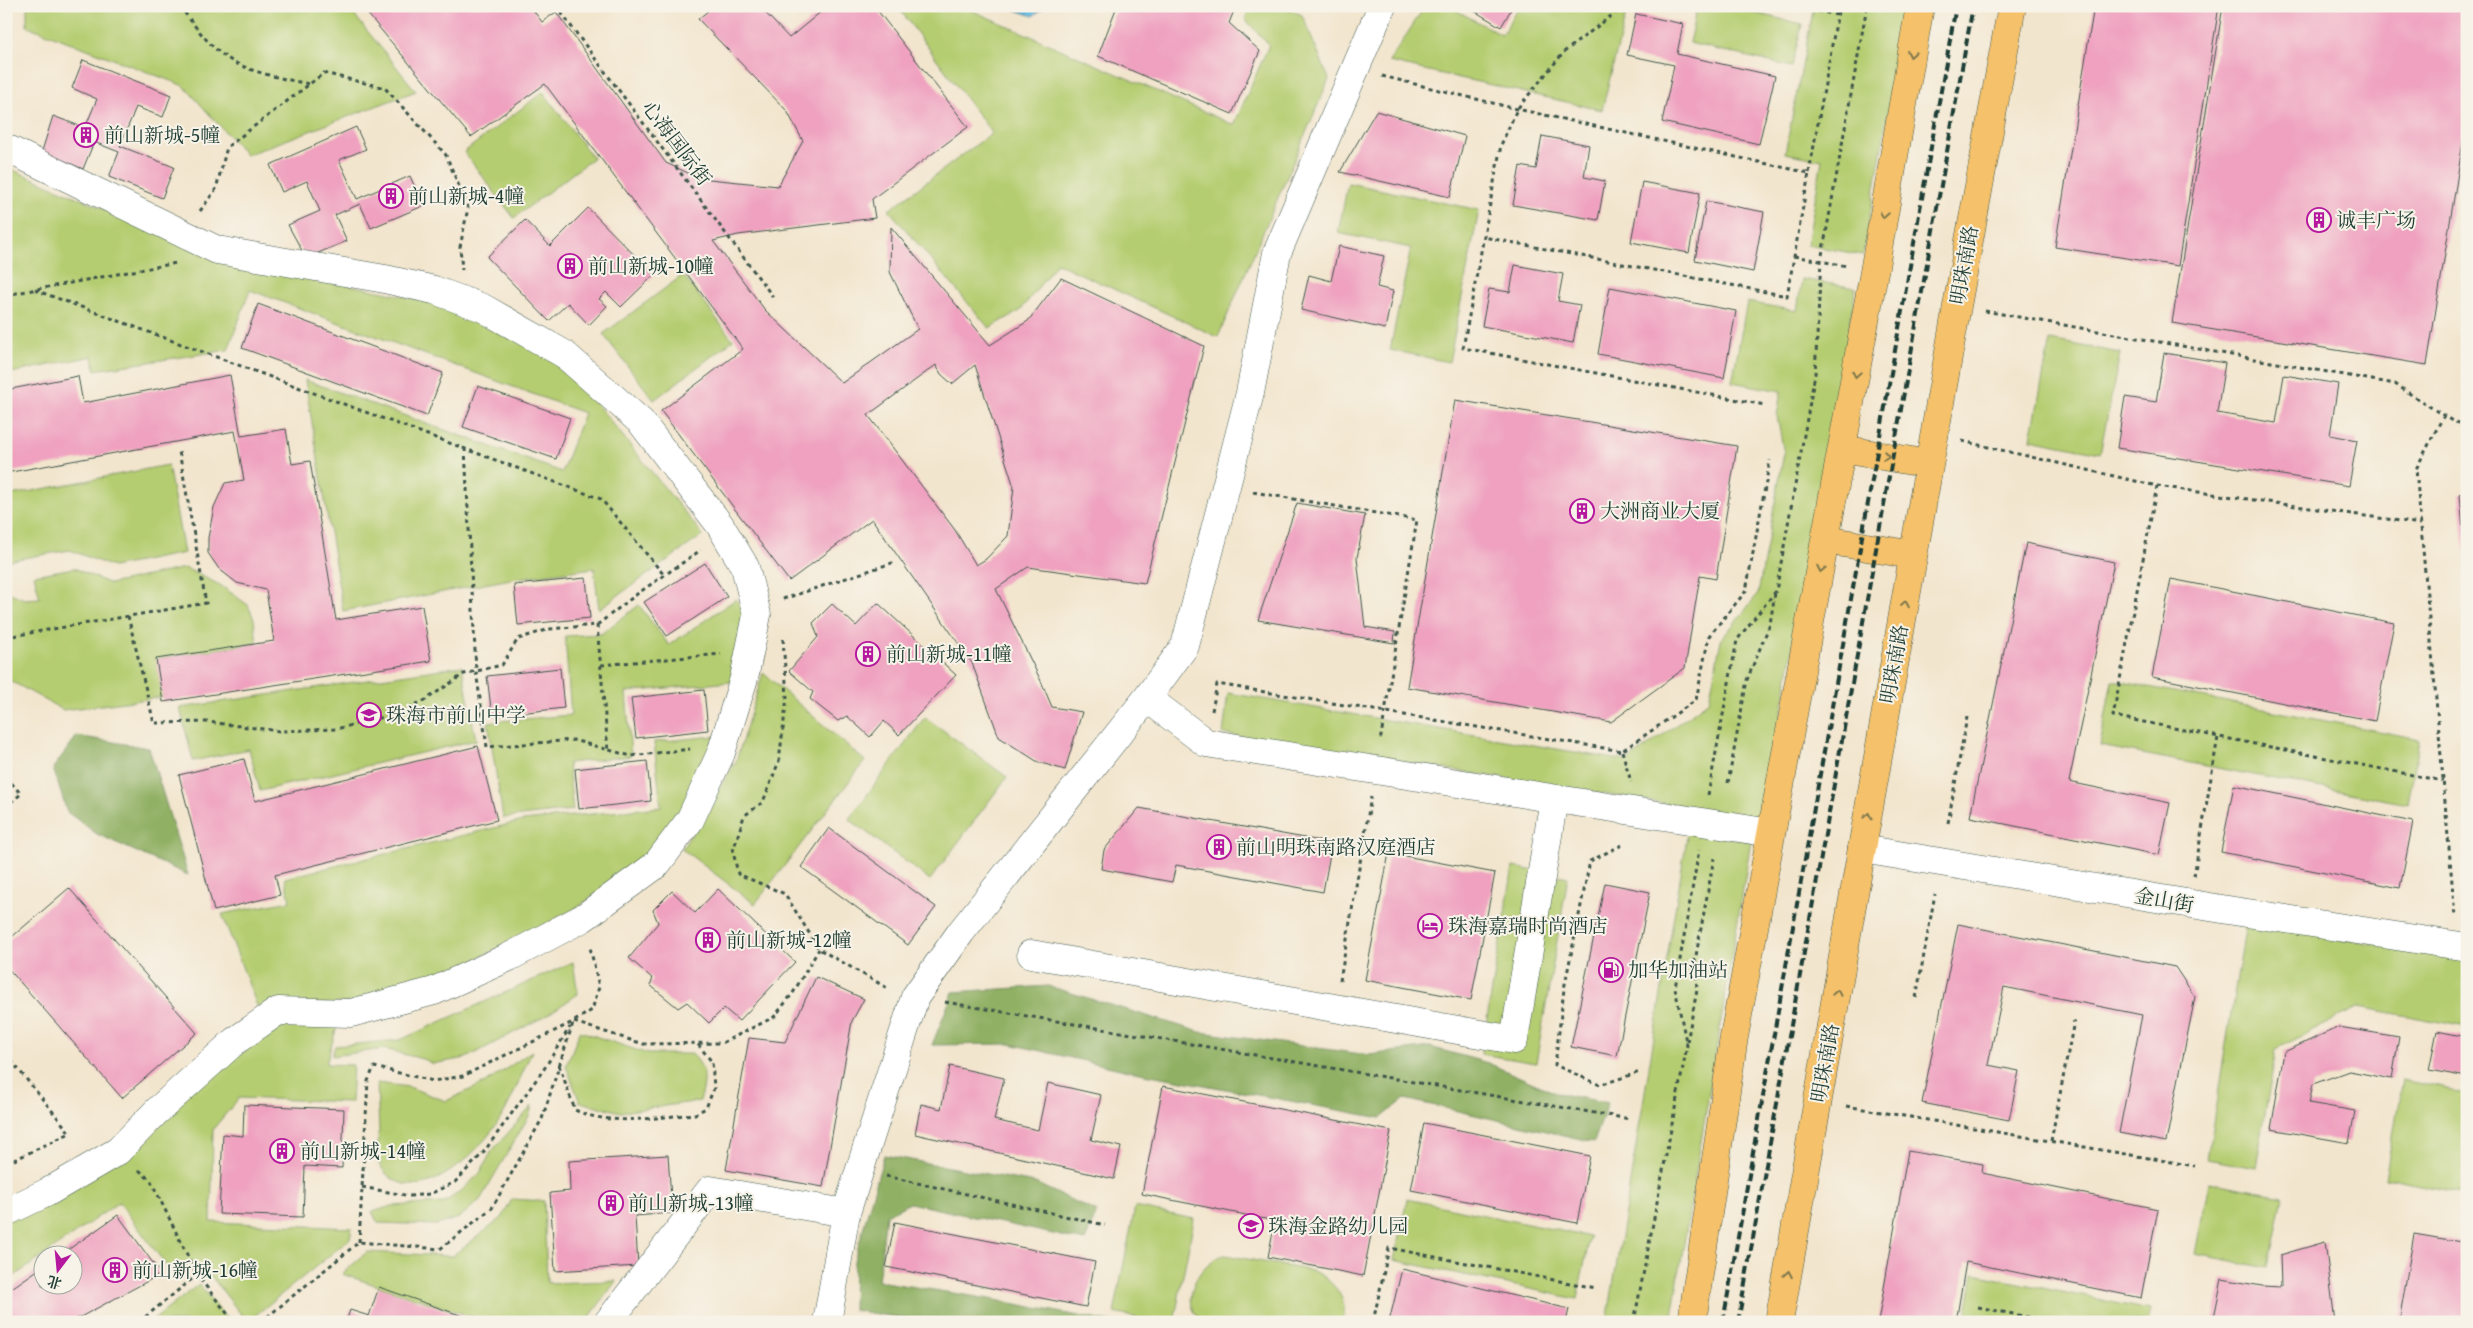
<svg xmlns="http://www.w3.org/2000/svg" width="2473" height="1328" viewBox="0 0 2473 1328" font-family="'Gentium Book Plus','Noto Serif SC',serif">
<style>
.green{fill:#b5cd71;stroke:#6a8552}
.forest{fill:#90b063;stroke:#58764c}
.water{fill:#64bbe1;stroke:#427c8a}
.building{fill:#efa1bf;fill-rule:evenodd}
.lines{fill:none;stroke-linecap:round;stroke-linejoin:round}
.minor-casing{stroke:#3f564b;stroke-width:29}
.highway-casing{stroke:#3f564b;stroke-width:29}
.path{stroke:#3f564b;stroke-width:3;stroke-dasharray:4 4;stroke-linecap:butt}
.minor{stroke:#fff;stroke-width:28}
.highway{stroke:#f5c16b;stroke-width:28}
.rail{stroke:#1f3d34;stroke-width:4;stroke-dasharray:8 4;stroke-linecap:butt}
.oneway{stroke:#7f784d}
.labels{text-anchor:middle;stroke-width:4;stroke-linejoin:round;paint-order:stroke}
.poi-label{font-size:20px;fill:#1f3d34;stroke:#f7f3e8;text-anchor:start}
.street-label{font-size:20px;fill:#1f3d34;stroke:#f7f3e8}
</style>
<rect width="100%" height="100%" fill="#f7f3e8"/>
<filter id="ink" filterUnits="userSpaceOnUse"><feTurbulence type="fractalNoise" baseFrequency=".02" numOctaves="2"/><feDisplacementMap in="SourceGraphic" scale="10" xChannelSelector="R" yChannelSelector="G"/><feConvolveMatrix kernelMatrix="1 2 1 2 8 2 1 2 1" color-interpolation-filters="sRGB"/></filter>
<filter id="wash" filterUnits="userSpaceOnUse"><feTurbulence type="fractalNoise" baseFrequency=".0096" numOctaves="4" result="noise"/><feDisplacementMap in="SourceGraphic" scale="20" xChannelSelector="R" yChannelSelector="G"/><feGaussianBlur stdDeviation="1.12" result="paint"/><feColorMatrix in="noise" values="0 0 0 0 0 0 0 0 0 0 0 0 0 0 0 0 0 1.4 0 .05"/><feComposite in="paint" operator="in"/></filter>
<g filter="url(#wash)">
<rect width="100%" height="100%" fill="#f2e5cd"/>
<path class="green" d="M27 6H347L416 91 246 155 184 86 27 26Z
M897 6H962L1234 125 1269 45 1245 19 1250 6H1282L1302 15 1329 79 1218 337 1057 263 1020 311 989 328 889 210 992 133Z
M1425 6H1448L1502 35 1519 6H1628L1602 110 1389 62Z
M1697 6H1724L1802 24 1792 67 1689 43Z
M1814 6H1907L1863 255 1807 245 1822 160 1785 153Z
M543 92 593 158 514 218 464 152Z
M6 167 222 259 432 302 480 318 556 363 591 397 703 535 599 609 594 568 511 579 343 611 305 380 562 472 584 413 250 290 228 350 95 370 93 356 6 374Z
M1348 183 1479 210 1449 362 1390 350 1411 248 1338 233Z
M683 275 733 340 654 400 603 334Z
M1802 279 1856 288 1763 819 1223 734 1228 693 1627 761 1709 701 1721 640 1758 594 1784 453 1777 416 1781 391 1732 382 1747 302 1797 311Z
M2050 340 2120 353 2100 453 2031 439Z
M168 465 184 553 113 567 70 550 6 561V496Z
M74 568 110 584 185 568 220 585 248 605 254 619 257 643 157 659 163 697 63 710 9 680 6 681V591L24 599 40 598 34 575Z
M736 599 746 613 731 682 626 692 631 756 568 763 573 810 503 818 488 722 571 715 565 636 601 634 639 605 669 645Z
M462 666 476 740 260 791 249 749 193 761 180 708Z
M763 673 865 761 755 904 682 849 736 761Z
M2112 680 2420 739 2408 804 2100 746Z
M925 717 1007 777 930 880 849 819Z
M716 736 681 813 646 858 578 907 434 981 350 1003 257 1006 222 914 290 901 285 878 523 821 661 807 654 742Z
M1688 831 1751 841 1671 1322H1607Z
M1513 867 1568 877 1536 1063 1481 1054Z
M2246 923 2467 959V1027L2359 1007 2276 1049 2256 1168 2207 1159Z
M573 962 578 994 547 1015 466 1058 432 1064 426 1060 384 1049 332 1056 335 1046 400 1040Z
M282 1023H338L326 1064 353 1065 351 1102 239 1098 213 1129 211 1222 352 1228 350 1239 247 1322 200 1262 172 1273 119 1202 6 1282V1222L244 1048Z
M580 1031 648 1054H692C707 1069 706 1082 700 1101L621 1112 580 1102 566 1066Z
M532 1051C523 1071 515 1092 505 1111 488 1143 430 1206 391 1178 385 1174 380 1165 376 1160L379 1131 377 1083 409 1087 446 1101 487 1082Z
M2403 1080 2467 1093V1194L2385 1178Z
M532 1106 529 1116 480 1200 459 1218 437 1225 378 1223 372 1212 392 1206 443 1203 460 1192 480 1173 492 1151Z
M2209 1182 2282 1196 2268 1268 2195 1254Z
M512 1199 544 1201 547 1283 616 1281 586 1322H488L342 1274 367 1252 452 1256 502 1218Z
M1407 1199 1590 1237 1577 1299 1394 1260Z
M1135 1207 1194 1219 1174 1322H1157L1114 1313Z
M1225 1255 1313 1271C1333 1280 1349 1298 1343 1322H1204C1176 1303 1199 1261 1225 1255Z
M1974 1274 2150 1310 2148 1322H1965Z
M199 1284 229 1322H151Z"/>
<path class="forest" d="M77 736 149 748 188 875 97 834 67 812 53 768Z
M1048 986 1200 1032 1369 1055 1430 1047 1488 1063 1556 1093 1608 1103 1594 1142 1405 1099 1381 1118 1129 1071 1010 1044 932 1045 953 992Z
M884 1155 1035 1183 1097 1212 1085 1241 910 1203 886 1215 878 1281 990 1299 1110 1322H925L853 1310 854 1261Z"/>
<path class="water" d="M1005 6H1046L1033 16Z"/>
<g id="blocks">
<path class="building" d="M361 6H530L542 22 556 12 666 163 699 178 778 186 803 141 787 111 698 19 714 6H759L789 38 828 6H874L968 127 872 199 875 218 738 235 713 241 765 310 842 383 918 329 890 272 891 227 990 345 1028 321 1061 278 1204 346 1145 583 1028 567 996 589 1041 681 1052 707 1082 712 1065 770 1038 762 999 737 972 663 872 519 789 581 661 411 743 349 545 84 471 137ZM936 365 941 374 952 384 975 365 1014 487 1008 536 986 559 976 565 955 530 868 415Z
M1117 6H1135L1146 10 1147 6H1236L1229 23 1260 51 1232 114 1098 56Z
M1466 6H1513L1501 27Z
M2094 6H2219L2178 266 2055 247Z
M2223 6H2467V117L2427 365 2172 323Z
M1636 14 1683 24 1677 54 1775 76 1759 144 1662 122 1674 65 1627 55Z
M83 60 171 95 163 117 136 107 120 146 174 167 162 198 109 177 119 152 94 142 83 169 42 151 53 116 85 128 97 99 72 88Z
M1376 111 1465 136 1450 197 1340 172Z
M356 127 366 149 339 160 357 199 410 176 423 206 371 228 360 204 335 215 347 241 306 258 288 225 320 211 307 181 282 192 270 165Z
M1542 136 1589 145 1584 177 1605 181 1598 220 1513 205 1520 166 1536 169Z
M1642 182 1700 193 1689 253 1631 242Z
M1706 201 1764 212 1753 272 1695 260Z
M588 208 654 275 621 307 606 292 599 299 607 306 589 325 568 303 549 321 487 257 525 220 550 246Z
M1339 246 1384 256 1377 287 1393 291 1385 329 1301 310 1309 275 1331 281Z
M1515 265 1563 274 1558 301 1580 305 1573 343 1482 326 1489 289 1510 292Z
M1610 287 1736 311 1724 378 1598 354Z
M258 304 443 373 427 416 242 348Z
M2164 353 2225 363 2217 413 2276 423 2284 375 2338 384 2330 435 2357 440 2349 486 2117 448 2125 397 2156 402Z
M230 375 241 436 286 429 292 464 310 461 336 620 422 606 431 661 163 702 156 659 274 641 266 590 237 583 219 569 208 553V538L214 507 225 483 244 480 235 431 6 473V390L78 376 83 403Z
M478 386 570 418 556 459 463 427Z
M1455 400 1737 446 1716 579 1700 576 1685 668 1611 722 1407 687Z
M2460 494H2467V554H2465Z
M1297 503 1365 515 1357 558 1365 627 1395 632 1394 643 1258 620Z
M2026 543 2114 562 2069 782 2170 803 2159 855 1970 817Z
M705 563 727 597 667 636 644 602Z
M586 578 590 618 518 625 514 585Z
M2171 579 2394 623 2375 721 2152 677Z
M878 603 956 675 899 735 884 721 870 737 847 716 838 721 810 699 813 692 789 671 818 637 813 623 832 604 856 626Z
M560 668 564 708 492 716 487 676Z
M704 690 708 730 636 738 631 698Z
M478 746 497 820 275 875 280 895 214 911 179 775 244 759 255 801Z
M647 761 651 801 579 809 575 769Z
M2234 785 2413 822 2400 888 2221 852Z
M1139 808 1332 843 1323 892 1176 865 1172 882 1101 869 1104 850Z
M829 828 936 907 908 945 801 867Z
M1389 853 1495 873 1471 1000 1365 980Z
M1605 883 1650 892 1617 1056 1571 1047Z
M69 888 197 1033 122 1098 6 966V942Z
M718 889 795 962 739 1021 724 1008 709 1023 687 1002 678 1008 650 985 653 979 629 958 658 923 653 910 672 891 695 913Z
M1958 924 2175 967 2195 997 2166 1142 2119 1133 2142 1015 2004 987 1988 1065 2019 1071 2009 1120 1922 1103Z
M816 977 864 999 852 1021 823 1187 726 1170 749 1038 785 1042Z
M2339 1027 2399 1037 2392 1079 2349 1071 2313 1084 2309 1103 2355 1111 2349 1143 2271 1129 2284 1052Z
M2437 1031 2467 1037V1077L2429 1070Z
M950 1066 1004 1078 994 1120 1038 1130 1048 1083 1101 1095 1091 1140 1121 1147 1114 1179 915 1134 921 1104 941 1109Z
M1163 1086 1391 1131 1363 1276 1268 1257 1275 1221 1142 1194Z
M244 1105 344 1109 342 1168 305 1166 303 1217 219 1214 223 1134 243 1136Z
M1424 1123 1590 1156 1577 1223 1411 1190Z
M1908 1151 1983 1164 1982 1173 2158 1209 2141 1298 1966 1262 1956 1322H1878Z
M668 1155 672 1213 635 1216 638 1266 555 1271 550 1193 570 1191 569 1161Z
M118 1215 161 1274 71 1322H6V1292L42 1267V1286H72V1256H59Z
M895 1222 1095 1262 1086 1307 886 1267Z
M2414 1234 2467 1243V1322H2399Z
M2325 1242 2335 1322H2213L2222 1279 2262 1286 2281 1287 2280 1255Z
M1402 1269 1569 1309 1566 1322H1389Z
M379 1287 474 1320 473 1322H346L350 1310 369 1316Z"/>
</g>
</g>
<g filter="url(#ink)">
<use href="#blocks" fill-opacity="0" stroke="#3f564b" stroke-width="1"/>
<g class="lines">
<defs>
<path id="minor" d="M6 148 217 250 385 279 434 290 483 308 564 354 641 422 720 525 745 567 757 615 744 678 721 753 690 820 656 865 583 918 509 957 434 991 351 1013 278 1011 235 1041 156 1112 118 1151 48 1192 6 1212
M1147 698 1206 743 1771 833
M1862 849 2234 911 2467 947
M1031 954 1514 1040 1554 799
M608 1322 710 1190 846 1213
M827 1322 846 1213 915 997 961 932 1147 698 1185 646 1250 393 1277 253 1382 6"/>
<path id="highway" d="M1842 449 1929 464
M1826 540 1913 555
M1692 1322 1734 1037 1874 272 1920 6
M1779 1322 1957 306 2012 6"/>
</defs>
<use href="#minor" class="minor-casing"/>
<use href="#highway" class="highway-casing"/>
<path class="path" d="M180 6C193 24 209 46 227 58 248 72 284 79 309 84
M556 6 773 297
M1624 6 1564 52 1517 109 1501 145 1463 348 1765 405
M1794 6 1837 15
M1382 76 1517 109 1809 173 1787 296 1484 237
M1809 173 1839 6
M200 211 216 189 227 147 324 73 385 88 446 155 468 208 460 247 462 270
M1794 256 1847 266
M35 290 601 499 664 575
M6 295 176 263
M1985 311 2395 384 2452 421 2467 425
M2444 415 2416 469 2455 917
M1962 441 2157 486 2421 524
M465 448 476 671 487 747 573 740 631 756 690 749
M2157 486 2113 716 2443 781
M1253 492 1417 520 1380 742
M783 599 895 562
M128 616 154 723 208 722 280 731 336 729 384 717 424 701 464 674 502 665 518 639 549 629 597 625 637 594 701 550
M597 625 608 750
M6 637 206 603 179 451
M783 639 787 697 779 761 763 802 744 816 733 851 738 874 785 894 819 949 889 989
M601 665 721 654
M1212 711 1217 684 1622 751 1696 700 1709 636 1746 591 1770 460
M1622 751 1631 782
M6 777 21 794 6 806
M1728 783 1747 680 1770 624 1775 593
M1708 795 1737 640 1776 591 1815 374 1821 261 1867 6
M1948 823 1967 717
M1622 845 1590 861 1564 989 1555 1065 1600 1085 1640 1072
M2194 876 2218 737
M1340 981 1371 797
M1916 998 1935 894
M945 1002 1630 1119
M574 1022 643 1044 722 1043 774 1017 793 993 819 949
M1687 1042 1697 990 1695 961 1714 858
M6 1054 70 1133 6 1164
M559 1065 575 1110C610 1127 657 1117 695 1114L706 1108 714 1088 712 1062 697 1043
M1846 1106 2195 1166
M2051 1141 2074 1021
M139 1170 151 1181 197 1275
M886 1176 1105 1225
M362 1187 410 1196 430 1194 455 1182 483 1153 544 1069 570 1027
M359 1242 368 1081 374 1067 433 1081 463 1076 573 1022 592 1010 599 987 590 947
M1978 1307 2053 1322
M139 1322 197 1275 234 1322
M261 1322 359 1242 440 1249 492 1208 542 1119 573 1023
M1373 1322 1389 1248 1596 1288
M1634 1322 1687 1046 1675 988 1699 850"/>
<use href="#minor" class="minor"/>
<use href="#highway" class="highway"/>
<path class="rail" d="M1723 1322 1956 6
M1738 1322 1973 6"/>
</g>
<defs><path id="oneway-chevron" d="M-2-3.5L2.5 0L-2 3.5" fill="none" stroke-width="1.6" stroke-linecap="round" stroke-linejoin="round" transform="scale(1.25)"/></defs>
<g class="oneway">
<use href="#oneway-chevron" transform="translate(1911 54) rotate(100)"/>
<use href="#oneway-chevron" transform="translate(1884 215) rotate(100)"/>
<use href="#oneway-chevron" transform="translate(1856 374) rotate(100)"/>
<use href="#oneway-chevron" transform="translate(1886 456) rotate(10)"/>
<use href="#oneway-chevron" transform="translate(1821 569) rotate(101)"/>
<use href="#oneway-chevron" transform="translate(1905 604) rotate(-80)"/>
<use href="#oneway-chevron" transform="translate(1868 816) rotate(-80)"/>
<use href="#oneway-chevron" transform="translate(1837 993) rotate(-80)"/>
<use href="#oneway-chevron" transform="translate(1788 1274) rotate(-80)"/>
</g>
</g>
<defs>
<symbol id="building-ring" viewBox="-11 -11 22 22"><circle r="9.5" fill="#f7f3e8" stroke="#b5179e" stroke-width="1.5"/><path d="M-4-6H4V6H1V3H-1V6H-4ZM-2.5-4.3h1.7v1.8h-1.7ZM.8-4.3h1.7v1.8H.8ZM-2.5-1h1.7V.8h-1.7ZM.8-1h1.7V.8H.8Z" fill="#b5179e"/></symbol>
<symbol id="school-ring" viewBox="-11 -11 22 22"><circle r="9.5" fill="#f7f3e8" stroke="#b5179e" stroke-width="1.5"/><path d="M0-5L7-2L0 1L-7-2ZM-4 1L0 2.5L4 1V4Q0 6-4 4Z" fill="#b5179e"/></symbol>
<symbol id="hotel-ring" viewBox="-11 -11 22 22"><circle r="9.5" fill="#f7f3e8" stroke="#b5179e" stroke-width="1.5"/><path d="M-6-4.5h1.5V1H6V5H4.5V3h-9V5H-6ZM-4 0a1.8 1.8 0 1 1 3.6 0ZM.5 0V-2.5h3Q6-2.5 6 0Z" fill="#b5179e"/></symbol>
<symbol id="fuel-ring" viewBox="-11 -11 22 22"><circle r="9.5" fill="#f7f3e8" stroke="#b5179e" stroke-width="1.5"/><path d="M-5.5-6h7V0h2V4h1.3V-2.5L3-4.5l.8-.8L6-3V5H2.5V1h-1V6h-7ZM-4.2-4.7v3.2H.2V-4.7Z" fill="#b5179e"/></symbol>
</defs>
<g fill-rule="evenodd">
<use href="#building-ring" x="72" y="121" width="28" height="28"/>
<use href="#building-ring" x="377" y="182" width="28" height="28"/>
<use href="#building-ring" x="2305" y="206" width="28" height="28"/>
<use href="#building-ring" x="556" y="252" width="28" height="28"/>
<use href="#building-ring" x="1568" y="497" width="28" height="28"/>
<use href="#building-ring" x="854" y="640" width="28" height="28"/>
<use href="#school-ring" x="355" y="701" width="28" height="28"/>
<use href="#building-ring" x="1205" y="833" width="28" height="28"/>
<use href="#hotel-ring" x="1416" y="912" width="28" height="28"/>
<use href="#building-ring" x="694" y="926" width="28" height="28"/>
<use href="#fuel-ring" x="1597" y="956" width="28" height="28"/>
<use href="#building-ring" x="268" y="1137" width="28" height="28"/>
<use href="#building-ring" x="597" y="1189" width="28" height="28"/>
<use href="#school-ring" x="1237" y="1212" width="28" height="28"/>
<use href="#building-ring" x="101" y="1256" width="28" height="28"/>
</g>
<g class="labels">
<g class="poi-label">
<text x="104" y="142">前山新城-5幢</text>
<text x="408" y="203">前山新城-4幢</text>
<text x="2336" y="227">诚丰广场</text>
<text x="588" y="273">前山新城-10幢</text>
<text x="1600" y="518">大洲商业大厦</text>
<text x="886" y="661">前山新城-11幢</text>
<text x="386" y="722">珠海市前山中学</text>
<text x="1236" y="854">前山明珠南路汉庭酒店</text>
<text x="1448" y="933">珠海嘉瑞时尚酒店</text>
<text x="726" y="947">前山新城-12幢</text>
<text x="1628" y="977">加华加油站</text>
<text x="300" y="1158">前山新城-14幢</text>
<text x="628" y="1210">前山新城-13幢</text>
<text x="1268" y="1233">珠海金路幼儿园</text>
<text x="132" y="1277">前山新城-16幢</text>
</g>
<g class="street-label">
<text transform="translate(677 143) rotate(53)" y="7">心海国际街</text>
<text transform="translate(1964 265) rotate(-80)" y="7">明珠南路</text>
<text transform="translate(1894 664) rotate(-80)" y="7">明珠南路</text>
<text transform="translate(2164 900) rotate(10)" y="7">金山街</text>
<text transform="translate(1825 1063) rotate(-80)" y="7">明珠南路</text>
</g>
</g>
<rect width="2473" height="1328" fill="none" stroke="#f7f3e8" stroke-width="25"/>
<g transform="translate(58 1270) rotate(196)"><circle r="24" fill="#f7f3e8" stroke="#a1aaa0"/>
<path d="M0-4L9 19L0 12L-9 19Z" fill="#b5179e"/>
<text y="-8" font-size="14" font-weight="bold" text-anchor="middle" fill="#1f3d34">北</text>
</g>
</svg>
